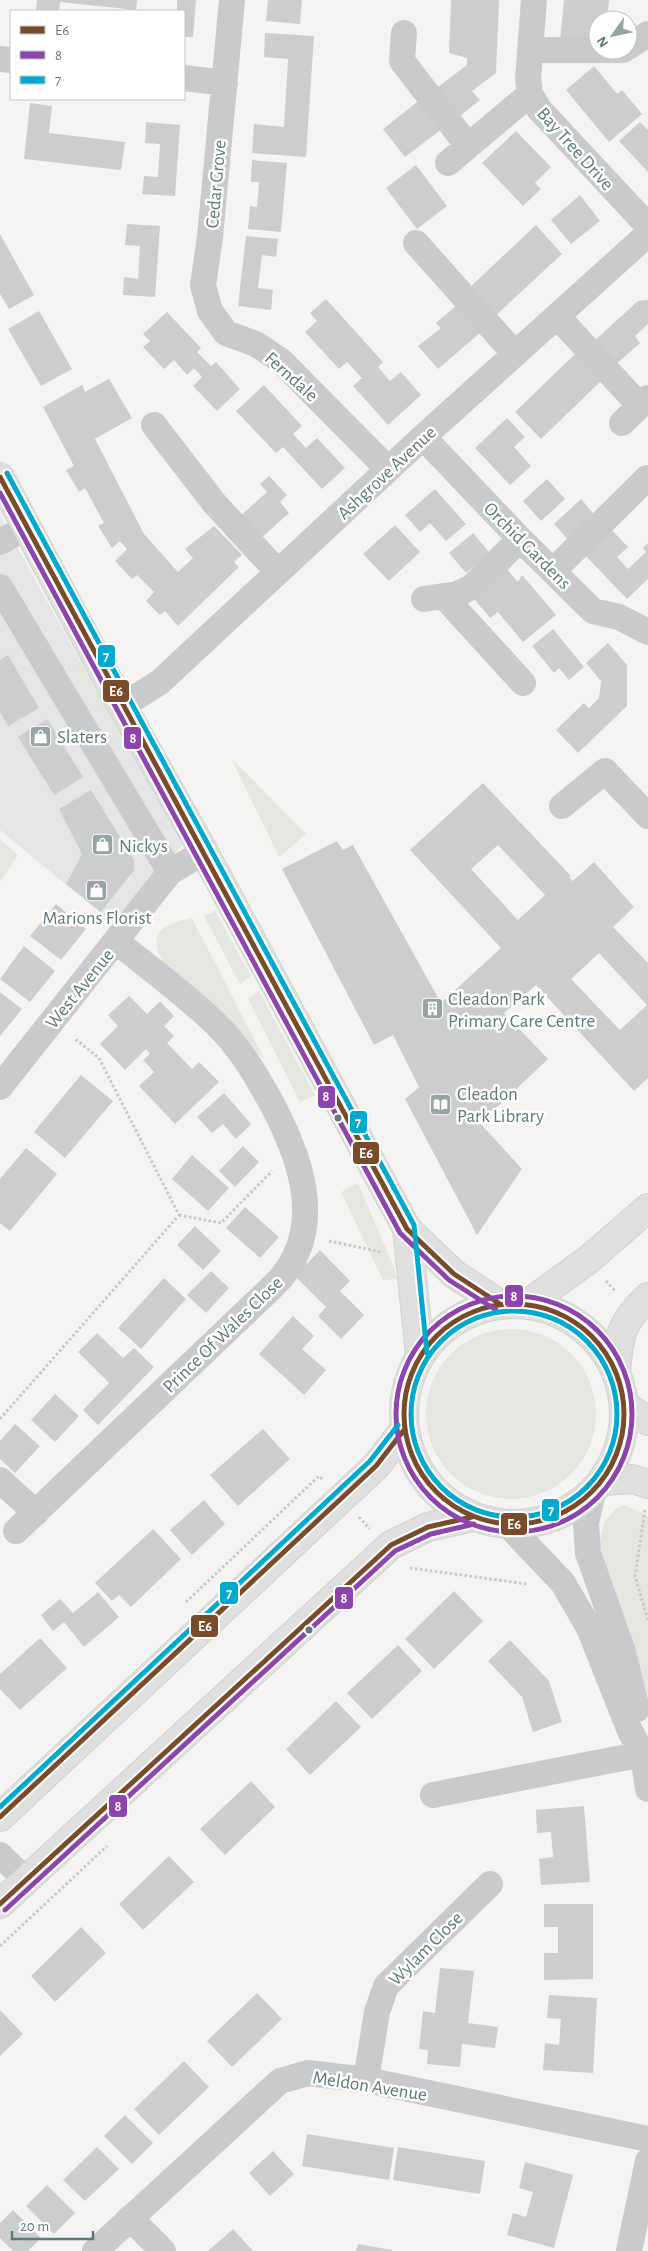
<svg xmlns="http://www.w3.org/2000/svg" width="648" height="2251" viewBox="0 0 648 2251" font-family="'Alegreya Sans',sans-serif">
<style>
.built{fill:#e4e5e4}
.green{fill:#e4e6df}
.building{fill:#cccece;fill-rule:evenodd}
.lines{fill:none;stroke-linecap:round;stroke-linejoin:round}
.major-casing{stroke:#d1d2d2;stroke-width:30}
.highway-casing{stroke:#d1d2d1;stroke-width:30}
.path{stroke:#c6c8c8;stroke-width:3;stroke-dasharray:2.5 2.5;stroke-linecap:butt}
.minor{stroke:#c9cacb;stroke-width:26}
.major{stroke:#dedfde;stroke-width:28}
.highway{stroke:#dedfde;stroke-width:28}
.bus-1-casing{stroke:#fff;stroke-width:9}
.bus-2-casing{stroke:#fff;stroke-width:9}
.bus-3-casing{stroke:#fff;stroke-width:9}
.bus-1{stroke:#7a4b2a;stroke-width:5}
.bus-2{stroke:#8e44ad;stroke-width:5}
.bus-3{stroke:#00a9ce;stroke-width:5}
.bus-dot{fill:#5f797e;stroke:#fff;stroke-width:2}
.labels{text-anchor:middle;stroke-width:5;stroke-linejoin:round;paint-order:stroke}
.street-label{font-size:19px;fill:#5f797e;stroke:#fff}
.poi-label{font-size:19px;fill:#5f797e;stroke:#fff;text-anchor:start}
.line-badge{stroke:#fff;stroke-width:2}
.badge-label{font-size:14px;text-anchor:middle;font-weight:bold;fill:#fff}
</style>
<rect width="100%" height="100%" fill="#f5f4f2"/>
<path class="built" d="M0 516 122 737 184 843 114 924 0 830Z"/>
<path class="green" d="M81 663 122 737 116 740 74 667Z
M231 758 306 834 279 857Z
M0 839 18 855 0 882Z
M215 911 251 976 240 984 204 916Z
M192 918 266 1062 227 1016 164 963C144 933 166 923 192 918Z
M259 991 315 1095 300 1102 248 999Z
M358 1183 393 1265 397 1279 383 1280 341 1192Z
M426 1414a85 85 0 1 1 170 0a85 85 0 1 1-170 0Z
M625 1505 648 1516V1696L614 1597 599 1542 605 1521 618 1507Z"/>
<path class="building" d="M37 0H137L136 10 60 2 59 11H36Z
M177 0H196L193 37H184V11H177Z
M268 0H302L300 24 266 21Z
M451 0H499L496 73 472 91 480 100 456 119 434 90 467 65V58L449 53Z
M564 0H609L607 20H598V46L560 42Z
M265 33 314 36 306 157 252 153 254 124 284 127 288 59 264 57Z
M594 66 617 94 622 90 642 114 609 142 566 90Z
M421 99 443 128 405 157 383 129Z
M30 103 52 106 49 133 125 142 121 170 24 159Z
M146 122 180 125 175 196 142 194 144 176 158 177 160 144 145 143Z
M640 122 648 130V172L619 141Z
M516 131 551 167 535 183 541 189 523 206 482 163Z
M252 160 287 163 281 232 248 229 250 206 257 207 259 182H251Z
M416 165 447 206 417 229 386 188Z
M580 195 600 221 571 244 551 220Z
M127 224 160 226 155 297 123 295 124 277 138 279 140 246 125 245Z
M536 225 562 254 493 318 467 290Z
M0 234 34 295 9 309 0 294Z
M246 236 278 239 276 257 262 255 258 288 273 290 271 310 238 306Z
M326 299 383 362 378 367 390 381 401 372 421 395 388 425 353 386 362 378 347 362 339 369 305 332 317 321 310 313Z
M648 300V324L635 336 640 343 613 367 592 343 638 301Z
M458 304 481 332 438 369 418 346 441 328 436 323Z
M39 311 72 369 41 386 8 329Z
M167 312 201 348 197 352 211 366 216 362 240 389 217 411 193 386 202 377 194 368 187 375 174 360 164 369 143 347 150 341 143 334Z
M575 354 601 381 541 439 515 412Z
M109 379 132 418 95 439 144 534 178 572 193 558 185 549 214 526 242 555 234 562 239 567 178 626 165 611 160 615 146 601 154 592 137 575 132 579 115 561 127 549 120 541 112 548 98 526 104 523 85 488 79 492 66 470 74 466 43 407 82 385 85 392Z
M264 385 302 426 293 434 306 448 317 438 345 468 322 489 283 447 276 453 236 411Z
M507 418 525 437 514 447 531 466 510 485 475 448Z
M269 476 287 495 280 502 289 513 259 540 238 518 267 492 260 484Z
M547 479 565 499 541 521 523 501Z
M435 489 466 524 446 541 430 523 420 532 405 515Z
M581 499 598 519 571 543 554 524Z
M395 525 420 552 389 581 363 554Z
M608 526 628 547 617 557 628 569 646 552 643 548 648 543V579L627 599 582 552Z
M473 533 490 553 466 573 449 553Z
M504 566 518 582 522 575 556 615 523 642 498 612 490 618 470 594Z
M553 629 584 667 569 680 559 668 554 673 532 646Z
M608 643 627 665V706L578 753 556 730 584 703 589 708 599 698 601 681 586 663Z
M8 655 39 708 8 726 0 712V660Z
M47 719 83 777 54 795 18 737Z
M483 783 571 876 569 878 573 881 594 862 634 907 613 927 648 963V1078L634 1091 536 985 504 1013 548 1059 480 1123 522 1169 477 1235 405 1099 419 1087 393 1035 374 1045 282 869 337 841 343 850 353 845 441 1003 501 948 410 850ZM498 845 545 895 518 920 471 869ZM599 953 647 1005 620 1030 571 979Z
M91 790 134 860V870L101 912 66 884 82 854 59 809Z
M56 904 86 929 61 960 30 936Z
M24 946 55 971 30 1002 0 979Z
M0 992 22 1009 0 1036Z
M129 996 147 1014 160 1001 174 1016 164 1026 174 1036 167 1043 192 1069 199 1062 219 1082 175 1124 139 1086 154 1072 143 1060 150 1054 146 1049 125 1070 100 1044 118 1026 108 1015Z
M81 1075 113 1101 65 1158 34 1132Z
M224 1093 251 1124 236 1139 223 1124 212 1133 197 1117Z
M243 1146 259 1162 235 1187 219 1171Z
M26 1148 57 1174 10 1231 0 1223V1179Z
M192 1155 229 1188 208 1211 172 1179Z
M245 1207 279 1237 260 1258 226 1228Z
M195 1226 221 1251 203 1270 177 1245Z
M320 1250 350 1281 340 1291 364 1315 341 1339 318 1316 326 1307 295 1276Z
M211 1271 229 1288 206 1313 187 1295Z
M164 1278 186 1299 141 1349 118 1328Z
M293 1316 314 1336 302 1349 326 1370 304 1395 259 1354Z
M97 1333 123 1358 134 1348 154 1367 98 1425 83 1410 109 1383 78 1352Z
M55 1394 79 1416 55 1442 31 1420Z
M15 1424 40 1446 15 1473 0 1459V1441Z
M263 1429 290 1459 238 1506 210 1475Z
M204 1500 225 1524 192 1555 170 1530Z
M153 1529 181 1559 131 1607 119 1595 112 1601 95 1583Z
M454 1591 483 1621 434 1669 405 1639Z
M98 1592 119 1617 84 1647 64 1622 53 1631 41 1615 60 1599 73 1613Z
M40 1638 67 1668 20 1710 0 1689V1674Z
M510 1640 549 1681 562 1722 533 1732 522 1697 488 1661Z
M398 1645 422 1671 372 1719 347 1693Z
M336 1701 361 1727 310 1775 286 1749Z
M251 1781 275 1807 225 1855 200 1829Z
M584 1806 590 1882 541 1885 539 1859 553 1857 551 1832 537 1833 536 1810Z
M169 1856 194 1882 143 1930 119 1904Z
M544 1904H593V1979L544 1980V1953H558V1927H544Z
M81 1927 106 1953 55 2002 31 1976Z
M440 1968 474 1971 468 2023 498 2027 495 2048 462 2044 460 2067 427 2064 428 2050 419 2049 423 2011 435 2013Z
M257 1993 282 2019 232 2067 207 2041Z
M549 1995 597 1998 593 2073 543 2070 545 2043 559 2045 561 2019 547 2018Z
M0 2010 23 2034 0 2056Z
M184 2061 209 2087 159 2135 134 2109Z
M125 2115 153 2143 132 2164 104 2136Z
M307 2134 394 2148 389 2180 302 2166Z
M97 2147 119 2169 85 2201 63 2180Z
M398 2147 485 2161 480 2194 393 2180Z
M273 2151 294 2174 270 2196 249 2173Z
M525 2162 573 2175 554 2248 507 2235 513 2213 526 2217 533 2192 519 2188Z
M47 2185 75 2213 54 2234 26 2206Z
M13 2210 41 2238 28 2251H13L0 2238V2223Z
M233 2229 253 2251H208Z
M358 2244 392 2250V2251H356Z"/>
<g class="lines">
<defs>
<path id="major" d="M0 477 122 706 204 852 407 1229 454 1274 500 1304
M407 1229 420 1354
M0 1817 376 1466 404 1430
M0 1904 391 1545 428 1527 472 1517"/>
<path id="highway" d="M404 1414a110 110 0 1 1 220 0a110 110 0 1 1-220 0Z
M527 1304 588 1260 648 1208
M616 1372C619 1336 620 1323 648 1297
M624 1405 648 1421
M603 1481 632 1479 648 1484"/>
</defs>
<use href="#major" class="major-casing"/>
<use href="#highway" class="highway-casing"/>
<path class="path" d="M179 1215 221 1223 272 1171
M329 1241 381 1252
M606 1281 615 1291
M0 1419 179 1215 99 1058 74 1038
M645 1510 635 1576 648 1620
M359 1517 370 1529
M410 1568 527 1584
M186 1602 319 1476 323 1480
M0 1946 107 1846"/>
<path class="minor" d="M232 0 210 237 203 285 210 311 226 333 256 344 280 360 388 469
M534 0 528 78 530 94 539 109 648 226
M404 33 402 61 468 146
M628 47 648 34
M530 50H623
M0 59 11 60
M184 78 225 83
M448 163 530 94
M416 243 515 354
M557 316 640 406
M622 423 648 398
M154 425 215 504 278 572
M423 437 520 539 593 611 619 617 648 632
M0 542 27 527
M553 571 647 478
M0 587 170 872
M457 594 449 602 523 683
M424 599 457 594 472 587 520 539
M122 706 160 682 423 437 648 234
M562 806 605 771 648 816
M0 1087 170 872 204 852
M0 1480 36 1513
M593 1492 586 1523 588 1553 623 1652 637 1709
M508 1525 563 1583 589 1628 630 1731 643 1754 648 1789
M16 1531 267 1292C273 1286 280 1280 285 1273 324 1220 299 1155 272 1104 256 1075 240 1047 216 1024 185 994 149 968 116 941
M433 1795 643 1754
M0 1855 26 1880
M366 2080 377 2012 386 1986 490 1884
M130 2218 163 2251
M95 2251 280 2081 308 2073 366 2080 648 2139
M629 2251 648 2161"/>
<use href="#major" class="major"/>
<use href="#highway" class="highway"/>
<defs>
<path id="bus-1" d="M0 477 407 1229 454 1274 500 1304
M404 1414a110 110 0 1 1 220 0a110 110 0 1 1-220 0Z
M0 1817 376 1466 404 1430
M0 1904 391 1545 428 1527 472 1517"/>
<path id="bus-2" d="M0 493 400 1233 449 1280 496 1310
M396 1414a118 118 0 1 1 236 0a118 118 0 1 1-236 0Z
M5 1910 395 1551 431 1534 474 1524"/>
<path id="bus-3" d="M7 473 414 1225 427 1353
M411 1414a103 103 0 1 1 206 0a103 103 0 1 1-206 0Z
M0 1807 370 1461 398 1425"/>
</defs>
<use href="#bus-1" class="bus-1-casing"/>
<use href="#bus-2" class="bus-2-casing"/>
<use href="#bus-3" class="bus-3-casing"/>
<use href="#bus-1" class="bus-1"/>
<use href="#bus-2" class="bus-2"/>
<use href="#bus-3" class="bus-3"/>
</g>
<defs>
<symbol id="shop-square" viewBox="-11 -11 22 22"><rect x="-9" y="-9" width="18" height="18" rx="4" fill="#94a4a7" stroke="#fff"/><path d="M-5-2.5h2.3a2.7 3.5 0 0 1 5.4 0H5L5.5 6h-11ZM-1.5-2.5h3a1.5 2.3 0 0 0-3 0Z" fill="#fff"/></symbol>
<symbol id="building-square" viewBox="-11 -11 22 22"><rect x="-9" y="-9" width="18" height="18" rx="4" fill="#94a4a7" stroke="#fff"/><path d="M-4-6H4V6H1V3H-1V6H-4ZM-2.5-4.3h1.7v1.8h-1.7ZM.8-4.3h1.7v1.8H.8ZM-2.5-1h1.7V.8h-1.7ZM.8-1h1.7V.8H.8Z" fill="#fff"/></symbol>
<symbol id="library-square" viewBox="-11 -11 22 22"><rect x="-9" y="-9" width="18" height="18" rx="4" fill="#94a4a7" stroke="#fff"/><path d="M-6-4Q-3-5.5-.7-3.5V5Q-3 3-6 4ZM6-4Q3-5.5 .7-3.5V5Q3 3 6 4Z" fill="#fff"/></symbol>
</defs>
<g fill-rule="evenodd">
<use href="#shop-square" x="28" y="724" width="25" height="25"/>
<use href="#shop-square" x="90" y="832" width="25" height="25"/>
<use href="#shop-square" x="84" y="878" width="25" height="25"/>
<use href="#building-square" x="420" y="996" width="25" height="25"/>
<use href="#library-square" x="428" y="1092" width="25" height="25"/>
</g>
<g class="bus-dot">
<circle cx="338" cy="1118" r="4.5"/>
<circle cx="309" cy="1630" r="4.5"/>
</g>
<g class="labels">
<g class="street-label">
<text transform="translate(576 148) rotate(48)" y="7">Bay Tree Drive</text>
<text transform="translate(215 184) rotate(-85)" y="7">Cedar Grove</text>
<text transform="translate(292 376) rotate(42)" y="7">Ferndale</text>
<text transform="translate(386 472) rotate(-43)" y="7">Ashgrove Avenue</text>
<text transform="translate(528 545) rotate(45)" y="7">Orchid Gardens</text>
<text transform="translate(79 988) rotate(-51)" y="7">West Avenue</text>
<text transform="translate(222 1334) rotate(-44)" y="7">Prince Of Wales Close</text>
<text transform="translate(425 1948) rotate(-45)" y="7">Wylam Close</text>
<text transform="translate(370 2085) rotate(9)" y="7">Meldon Avenue</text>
</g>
<g class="poi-label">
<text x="57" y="743">Slaters</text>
<text x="119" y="852">Nickys</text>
<text x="97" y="924" text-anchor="middle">Marions Florist</text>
<text x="448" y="1005">Cleadon Park<tspan x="448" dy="22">Primary Care Centre</tspan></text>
<text x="457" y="1100">Cleadon<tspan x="457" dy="22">Park Library</tspan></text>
</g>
</g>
<g class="line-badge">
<rect x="97" y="644" width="19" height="24" rx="5" fill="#00a9ce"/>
<rect x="102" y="679" width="28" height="24" rx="5" fill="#7a4b2a"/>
<rect x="123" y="726" width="19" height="24" rx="5" fill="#8e44ad"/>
<rect x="317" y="1085" width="19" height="24" rx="5" fill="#8e44ad"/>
<rect x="349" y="1110" width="19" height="24" rx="5" fill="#00a9ce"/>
<rect x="352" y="1141" width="28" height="24" rx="5" fill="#7a4b2a"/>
<rect x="504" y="1284" width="20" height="24" rx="5" fill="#8e44ad"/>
<rect x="541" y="1498" width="19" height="24" rx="5" fill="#00a9ce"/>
<rect x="500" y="1512" width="28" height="24" rx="5" fill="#7a4b2a"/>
<rect x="219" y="1581" width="20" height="24" rx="5" fill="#00a9ce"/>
<rect x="334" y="1586" width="20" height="24" rx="5" fill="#8e44ad"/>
<rect x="190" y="1614" width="29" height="24" rx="5" fill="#7a4b2a"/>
<rect x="108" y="1794" width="20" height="24" rx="5" fill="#8e44ad"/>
</g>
<g class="badge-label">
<text x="106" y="661">7</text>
<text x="116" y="696">E6</text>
<text x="133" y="743">8</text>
<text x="326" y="1101">8</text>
<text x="358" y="1127">7</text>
<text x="366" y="1158">E6</text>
<text x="514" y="1301">8</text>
<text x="551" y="1515">7</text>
<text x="514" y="1529">E6</text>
<text x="229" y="1598">7</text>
<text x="344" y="1603">8</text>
<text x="205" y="1631">E6</text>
<text x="118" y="1811">8</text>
</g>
<rect x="10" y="10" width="175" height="90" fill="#ffffff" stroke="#bfc9cb"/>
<rect x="20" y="26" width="25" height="8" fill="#7a4b2a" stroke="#bfc9cb"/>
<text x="55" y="35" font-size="15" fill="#5f797e">E6</text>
<rect x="20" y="51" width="25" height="8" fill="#8e44ad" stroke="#bfc9cb"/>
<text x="55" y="60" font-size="15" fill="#5f797e">8</text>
<rect x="20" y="76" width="25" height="8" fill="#00a9ce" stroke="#bfc9cb"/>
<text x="55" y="85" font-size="15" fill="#5f797e">7</text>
<g transform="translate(613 35) rotate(237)"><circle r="24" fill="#ffffff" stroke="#bfc9cb"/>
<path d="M0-4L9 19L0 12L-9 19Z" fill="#94a4a7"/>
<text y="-8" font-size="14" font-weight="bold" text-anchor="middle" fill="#5f797e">N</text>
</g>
<path d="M12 2231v8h81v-8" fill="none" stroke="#5f797e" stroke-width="2.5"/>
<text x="20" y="2231" font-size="15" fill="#5f797e" stroke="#ffffff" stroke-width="4" paint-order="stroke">20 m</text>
</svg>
